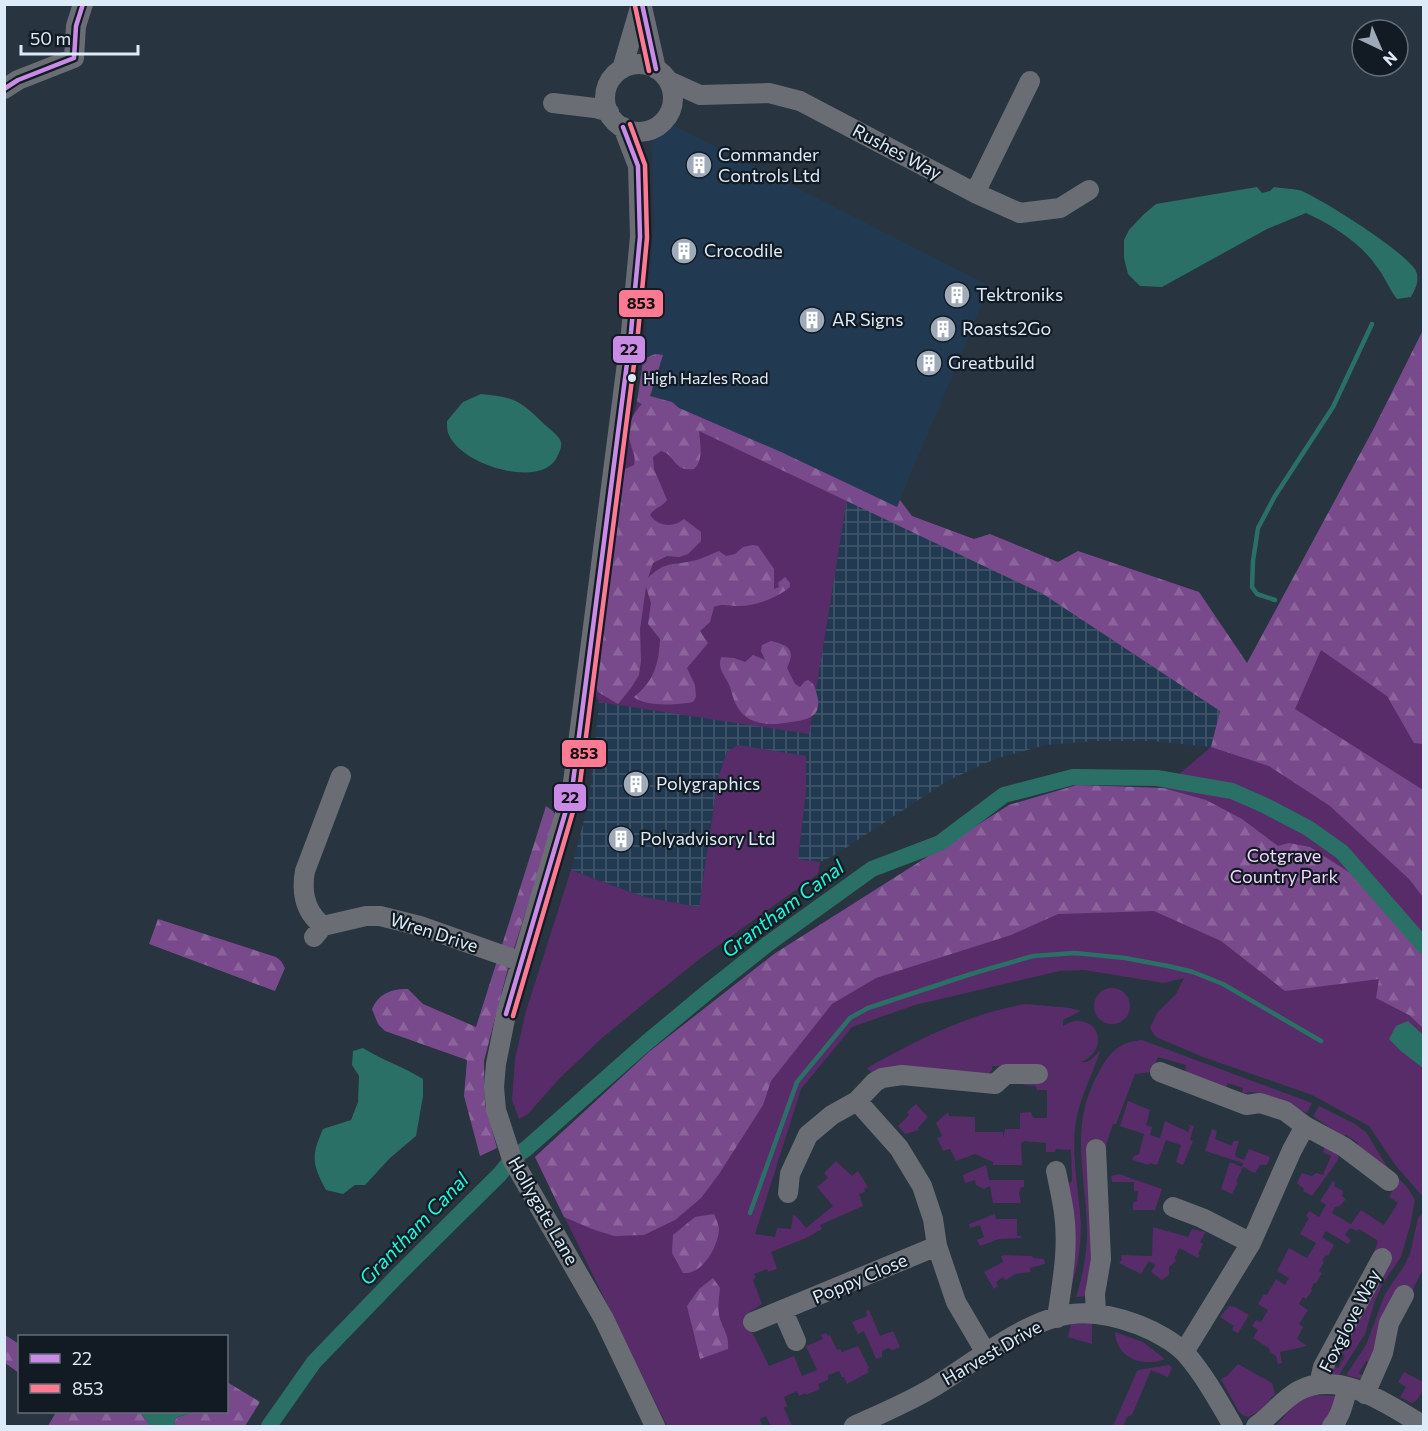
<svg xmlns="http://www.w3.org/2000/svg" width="1428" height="1431" viewBox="0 0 1428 1431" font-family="Commissioner,sans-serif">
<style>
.built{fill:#223a51}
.industrial{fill:url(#industrial-grid)}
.green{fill:#582c69}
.forest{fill:url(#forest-firs)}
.water{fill:#2b7066}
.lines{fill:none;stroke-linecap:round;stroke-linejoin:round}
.stream{stroke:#2b7066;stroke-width:4.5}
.canal{stroke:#2b7066;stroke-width:16}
.minor{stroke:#6a6e74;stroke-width:20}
.bus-1-casing{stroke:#121b24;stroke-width:9}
.bus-2-casing{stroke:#121b24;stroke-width:9}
.bus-1{stroke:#ca8be6;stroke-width:4.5}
.bus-2{stroke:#fe7a93;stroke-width:4.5}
.bus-dot{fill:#ddeaf7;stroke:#121b24;stroke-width:2}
.labels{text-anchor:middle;stroke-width:4.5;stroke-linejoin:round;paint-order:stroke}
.bus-label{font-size:16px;fill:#ddeaf7;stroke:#121b24;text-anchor:start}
.street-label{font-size:18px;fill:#ddeaf7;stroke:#121b24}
.poi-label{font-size:18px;fill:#ddeaf7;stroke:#121b24;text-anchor:start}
.park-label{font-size:18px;fill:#f3d5fd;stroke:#121b24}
.water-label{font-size:20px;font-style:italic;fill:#19f9db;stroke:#121b24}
.line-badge{stroke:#121b24;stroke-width:2}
.pale-badge-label{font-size:16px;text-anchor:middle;font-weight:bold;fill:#111}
</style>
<defs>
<pattern id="industrial-grid" width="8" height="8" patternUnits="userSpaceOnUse" patternTransform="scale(1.5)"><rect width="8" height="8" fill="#223a51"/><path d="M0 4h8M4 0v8" fill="none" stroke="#42576b"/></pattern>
<pattern id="forest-firs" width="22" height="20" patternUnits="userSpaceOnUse" patternTransform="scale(1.5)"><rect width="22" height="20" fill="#794a8b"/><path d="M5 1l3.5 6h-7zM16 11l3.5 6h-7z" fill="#8c649c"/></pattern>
</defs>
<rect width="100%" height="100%" fill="#28343f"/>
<path class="built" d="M651 124 675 126 990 286 897 507 637 402 644 355 654 220Z"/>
<path class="industrial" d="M847 499 1043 594 1220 711 1211 747 1152 741H1094L1046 745 995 759 947 781 835 855 820 862 798 859 806 792V757L727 752 718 777 699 907 644 897 571 870 589 801 599 702 684 710 809 733Z"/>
<path class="green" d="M1423 333V1197L1396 1166 1369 1126 1312 1095 1203 1057 1170 1043 1156 1037 1150 1028 1157 1013 1176 994 1184 978 1164 983 1084 970 1060 971 915 1005 852 1027 801 1089 755 1234 775 1237 777 1228 791 1229 793 1215 796 1216 806 1228 833 1206 817 1187 828 1178 824 1173 836 1161 852 1176 858 1171 868 1187 864 1189 865 1192 859 1194 863 1206 820 1225 822 1229 806 1238 771 1252 777 1269 768 1272 767 1269 754 1274 756 1277 753 1280 762 1304 747 1314 752 1332 769 1366 794 1356 802 1376 817 1370 806 1346 823 1339 821 1335 826 1333 828 1336 830 1335 837 1350 840 1349 842 1352 858 1346 869 1368 867 1369 869 1372 847 1384 844 1377H842L839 1371 828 1375V1380L818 1384 820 1389 806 1395 805 1393 799 1396 797 1391 784 1397 787 1406 784 1408 792 1426H771L766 1416 760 1419 762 1426H667L535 1157 650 1051 774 954 1009 805 1077 785 1163 788 1211 747Z
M637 402 847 499 809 734 599 702 595 694 628 434Z
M738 745 806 756V792L798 859 820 862 818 874 701 958 651 998 602 1038 559 1079 528 1114 519 1119 512 1100 515 1059 526 1011 571 870 644 897 699 907 718 778 727 752Z
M1094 1006a18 18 0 1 1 36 0a18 18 0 1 1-36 0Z
M1026 1004 1070 1008 1081 1011 1063 1020V1026C1067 1024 1071 1021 1076 1021 1103 1020 1106 1052 1081 1062 1090 1064 1096 1055 1101 1049 1092 1076 1078 1100 1075 1128 1072 1161 1079 1192 1081 1225 1081 1249 1076 1275 1068 1297L1066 1186 1072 1181 1071 1150 1056 1149 1055 1152H1046V1143L1024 1141 1021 1143 1022 1165H993V1162L975 1154 956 1161 950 1149 943 1151 937 1138 942 1136 936 1123 948 1112 949 1116 975 1117V1132H1003V1139L1005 1129H1020V1113L1031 1112 1033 1118H1047V1090H1037L1036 1086 1023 1085 1038 1065 992 1066V1070L988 1075H874L867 1068C917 1040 970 1013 1026 1004Z
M1142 1040 1312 1103 1307 1113 1261 1093 1250 1092 1241 1095 1243 1088 1228 1083 1225 1090 1185 1074 1186 1065 1158 1057 1152 1072 1135 1074 1116 1124H1113L1104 1152 1088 1166 1094 1244 1091 1277 1087 1278 1086 1286 1090 1296 1076 1297C1082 1279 1086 1257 1087 1238 1088 1178 1066 1128 1100 1070 1110 1052 1119 1042 1142 1040Z
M1128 1101 1150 1110 1146 1125 1152 1127 1150 1135 1160 1138 1165 1121 1188 1132 1190 1127 1188 1125 1194 1126 1190 1140 1193 1141 1183 1165 1176 1162 1181 1145 1166 1140 1157 1165 1150 1163 1149 1165 1132 1160 1134 1156 1139 1154 1144 1134 1120 1126Z
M916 1104 928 1117 918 1128 919 1130 905 1134 898 1126 909 1115 907 1112Z
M1319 1106 1355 1124 1366 1132 1386 1165 1407 1187 1415 1200 1410 1226 1401 1257 1383 1283 1375 1301 1365 1334 1339 1375 1327 1373 1331 1365 1338 1368 1345 1356 1339 1352 1346 1347 1352 1333 1380 1283 1379 1255 1374 1252 1378 1241 1359 1229 1357 1231 1350 1228 1345 1235 1351 1240 1348 1244 1326 1231 1322 1237 1334 1245 1328 1256 1326 1255 1322 1260 1324 1262 1319 1271 1322 1273 1316 1283H1314L1311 1289 1312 1291 1306 1299 1303 1297 1299 1304 1308 1310 1299 1324 1303 1327 1297 1339 1307 1346 1280 1352 1282 1363 1278 1364 1276 1356 1269 1351 1270 1349 1253 1338 1258 1330 1252 1326 1256 1320 1261 1322 1268 1310 1258 1304 1264 1294 1267 1295 1276 1279 1285 1285 1289 1278 1277 1271 1289 1248 1307 1258 1316 1243 1300 1234 1309 1218 1306 1216 1309 1211 1319 1217 1326 1205 1320 1201 1333 1181 1335 1183 1334 1186 1343 1191 1342 1196 1346 1199 1340 1206 1335 1207 1332 1213 1351 1224 1361 1210 1384 1225 1398 1203 1389 1197 1394 1188 1355 1147 1358 1143 1346 1135 1343 1137 1313 1116Z
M1212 1129 1217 1131 1215 1139 1232 1146 1233 1141H1239L1235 1154 1236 1157 1244 1160 1249 1149 1270 1157 1267 1165H1260L1255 1173 1243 1167 1236 1181 1238 1182 1232 1194 1221 1189 1230 1162 1242 1167 1243 1163 1205 1151Z
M1325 1145 1339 1152 1338 1160 1312 1196 1303 1191 1304 1189 1297 1183 1302 1173 1312 1176 1316 1173 1323 1175 1331 1156 1323 1152Z
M986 1165 989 1180H1024V1187H1021L1019 1193 1021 1203H993L990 1186 984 1189 976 1185 975 1180 965 1183 963 1175Z
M1119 1174 1162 1189 1155 1210H1133V1203L1137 1201 1138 1191H1134V1182H1112L1111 1176Z
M1423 1213V1269L1409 1297 1395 1290 1370 1363 1366 1361 1359 1373 1363 1376 1361 1379 1346 1375 1366 1345 1385 1294 1404 1266 1410 1254 1418 1218Z
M995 1214 996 1219H1017V1236H1021V1238L999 1239 980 1246 977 1240 984 1237 980 1225 970 1228 969 1224Z
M1153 1227 1188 1237 1192 1229 1206 1232 1200 1242 1203 1244 1198 1254 1200 1255 1198 1258 1179 1248 1176 1256 1174 1257 1176 1261 1169 1267V1275L1162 1280 1151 1272 1155 1265 1149 1261 1141 1274 1119 1263 1122 1260 1121 1255 1152 1256Z
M1005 1255 1032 1256 1033 1258 1044 1259 1045 1264 1030 1268V1272L1015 1274 1006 1280 1003 1277 996 1282 998 1286 994 1289 984 1272 1003 1262 1001 1256Z
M1229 1306 1235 1307 1249 1315 1238 1333 1232 1330 1234 1326 1220 1317Z
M869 1310 880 1336 893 1331 900 1347 893 1350 888 1348 882 1351V1357L876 1359 864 1331 858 1334 852 1322 867 1316 866 1311Z
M1092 1322V1344L1068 1337 1071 1324Z
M1115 1332 1143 1342 1165 1359C1143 1368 1116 1358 1115 1332Z
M1238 1364 1272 1383 1275 1394 1261 1410 1248 1417 1242 1415 1238 1410 1221 1379 1227 1376Z
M1169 1365 1172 1368 1168 1377 1151 1370 1132 1415 1127 1417 1123 1426H1113L1137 1371C1141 1368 1162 1367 1169 1365Z
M1404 1372 1423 1382C1424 1390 1420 1399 1412 1403L1400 1397 1406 1387 1398 1382Z
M1313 1395 1336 1396 1327 1423 1322 1426H1276C1287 1413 1295 1401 1313 1395Z"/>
<path class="forest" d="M1423 330V744L1414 743 1387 696 1321 650 1295 709 1423 790V897L1409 879 1330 806 1269 766 1211 747 1220 711 1043 594 699 431C700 443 704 460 694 469 673 472 675 454 661 451L653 457 654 469 667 500C662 507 654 508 650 515 658 527 674 528 684 519L701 532V541L688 554 679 557 667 556 653 563 648 578C666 561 669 566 692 561 702 559 709 555 719 551L726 556 735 554 743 547 753 545 758 546 774 569V589L779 587 778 583 785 577 790 583V587C777 598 755 606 739 606 730 606 722 603 714 607L710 622 700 631 708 643 687 668 695 685 696 697 693 702C678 705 645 707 634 697 654 681 659 664 660 639L648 624 651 603 646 587 640 629 641 661 639 675 631 688 618 704 598 692 593 681 622 478 625 469 634 465C636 457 633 453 631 445 625 429 631 416 642 404L637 402 643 361C650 355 654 353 663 355L650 396 672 402 679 408 781 452 897 507 900 500 912 516 974 539 990 534 1058 562 1078 551 1199 592 1247 663 1374 428Z
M771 641C791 646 795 650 787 668L795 684 800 687 805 681 808 680C815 684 815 688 817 695 823 717 807 720 790 722 777 725 757 726 745 716 736 708 733 698 730 687 726 676 717 671 721 657L734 658 745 662 753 655 765 660 761 651 762 645Z
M1077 785 1163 788 1206 800 1242 819 1278 846 1289 843 1310 847 1398 904 1423 936V1028L1409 1015 1376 998 1379 979 1285 991 1221 941 1154 911 1058 914 1011 935 876 978 832 1004 771 1081 763 1105 719 1174 701 1198 675 1220 644 1235 614 1236 592 1229 564 1217 535 1157 650 1051 774 954 1009 805Z
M546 806 553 811 556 817 509 964 484 1061 485 1105 497 1148 480 1156 464 1096 467 1060 385 1031 378 1024 372 1009C378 994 392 988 408 989L423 1004 476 1027Z
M158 919 276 957 281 961 285 968 275 991 149 944Z
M714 1214C716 1219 718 1223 719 1228 719 1245 703 1275 683 1273L672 1253 673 1235 695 1217Z
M713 1278 720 1288C719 1299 717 1308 720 1319 724 1331 729 1335 728 1349L700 1359 687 1306 699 1289Z
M5 1335 19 1344V1373L5 1363Z
M227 1382 260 1402 245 1426H175L174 1422 177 1417 196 1412H226Z
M56 1412H140L151 1426H48Z"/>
<path class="water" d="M1257 187 1262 193 1270 191 1274 187C1283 189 1294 188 1302 191 1323 200 1406 252 1416 271 1420 281 1415 289 1411 297L1397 299C1389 289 1385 277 1377 267 1360 242 1332 225 1306 213L1267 229 1162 287 1140 286 1128 274 1124 258V240L1129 230 1143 215 1156 204Z
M481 394C515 397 521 401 545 425 550 429 555 433 559 438 563 444 561 449 558 455 544 491 461 465 449 435 447 432 447 425 447 421L463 402Z
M1408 1021 1423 1035V1068L1402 1052 1389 1039 1396 1026Z
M363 1048C382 1060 404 1067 423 1079V1096L416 1136 390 1158 365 1185H355L343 1194 326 1190C312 1164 311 1156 323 1129L351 1120 358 1102 359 1076 352 1065 353 1051Z
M140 1412H196L177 1417 174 1422 175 1426H151Z"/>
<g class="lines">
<path class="stream" d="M1275 600 1257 594 1252 587 1253 561 1258 528 1275 496 1333 407 1372 324
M750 1213 797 1082 850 1018 868 1008 971 974 1033 956 1075 953 1125 958 1168 966 1193 972 1223 984 1321 1041"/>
<path class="canal" d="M269 1426 314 1362 401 1272 500 1174 512 1159 527 1148 646 1043 711 989 769 943 872 869 940 843 1004 795 1073 777 1157 778 1232 791 1264 805 1308 828 1342 852 1424 946"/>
<path class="minor" d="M642 7 656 69
M605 98a34 34 0 1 1 68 0a34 34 0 1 1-68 0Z
M622 69 641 4
M669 81 700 95 769 93 800 101 975 193 1020 213 1060 208 1089 190
M4 89 18 80 74 58 76 26 83 4
M553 103 595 108 609 112
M623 127 638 166 640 237 631 332 572 790 506 1014 496 1064 494 1087 496 1110 512 1159 604 1319 655 1426
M975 193 1030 81
M323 926C305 912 301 893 305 871L341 776
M314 937 323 926 366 916H380L420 926 522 962
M1160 1072 1246 1105 1260 1103 1285 1111 1305 1126 1344 1147 1389 1181
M857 1101 899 1148 922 1186 933 1219 937 1246 956 1302 986 1353
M1096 1149 1101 1259 1095 1294 1096 1313
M1056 1171C1059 1185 1062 1199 1064 1213 1069 1248 1062 1283 1057 1318
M788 1193 790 1174 808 1135 832 1115 857 1101 875 1082 882 1078 902 1075 995 1084 1006 1074H1038
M1173 1207 1202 1218 1251 1243
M783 1311 796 1341
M753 1322 937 1246
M1184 1352 1251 1243 1292 1150 1305 1126
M1319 1384 1323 1367 1382 1258
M1365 1394 1383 1353 1389 1323 1404 1295
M854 1426C880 1414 907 1403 932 1388 972 1364 1026 1319 1072 1314 1095 1311 1118 1317 1139 1325 1154 1331 1175 1342 1186 1354 1205 1376 1219 1402 1233 1426
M1256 1426C1271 1416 1282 1400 1298 1391 1339 1368 1390 1406 1424 1426
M1332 1426C1342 1415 1343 1402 1348 1388"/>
<defs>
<path id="bus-1" d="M642 4 656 69
M4 89 18 80 74 58 76 26 83 4
M506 1014 572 790 631 332 640 237 638 166 623 127"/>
<path id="bus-2" d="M635 6 649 71
M513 1016 579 791 638 333 647 238 645 165 630 124"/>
</defs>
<use href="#bus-1" class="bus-1-casing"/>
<use href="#bus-2" class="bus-2-casing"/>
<use href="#bus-1" class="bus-1"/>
<use href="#bus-2" class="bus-2"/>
</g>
<defs>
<symbol id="building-disc" viewBox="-11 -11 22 22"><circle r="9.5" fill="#9eaab7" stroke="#121b24"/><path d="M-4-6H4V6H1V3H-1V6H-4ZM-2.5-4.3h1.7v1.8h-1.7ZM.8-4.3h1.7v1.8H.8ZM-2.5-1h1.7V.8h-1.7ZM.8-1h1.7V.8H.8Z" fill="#fff"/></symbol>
</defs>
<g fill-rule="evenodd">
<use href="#building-disc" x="684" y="150" width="30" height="30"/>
<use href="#building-disc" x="669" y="236" width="30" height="30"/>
<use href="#building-disc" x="942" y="280" width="30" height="30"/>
<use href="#building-disc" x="797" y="305" width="30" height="30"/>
<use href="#building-disc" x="928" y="314" width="30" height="30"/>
<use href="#building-disc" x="914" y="348" width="30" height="30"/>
<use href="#building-disc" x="621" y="769" width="30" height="30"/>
<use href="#building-disc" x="606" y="824" width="30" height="30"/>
</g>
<circle class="bus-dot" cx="632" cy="378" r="5"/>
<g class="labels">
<g class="bus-label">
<text x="643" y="384">High Hazles Road</text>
</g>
<g class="street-label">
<text transform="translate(897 152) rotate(28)" y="6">Rushes Way</text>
<text transform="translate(434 933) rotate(18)" y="6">Wren Drive</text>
<text transform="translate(543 1211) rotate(60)" y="6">Hollygate Lane</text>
<text transform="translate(860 1279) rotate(-23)" y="6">Poppy Close</text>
<text transform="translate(1350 1321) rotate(-63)" y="6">Foxglove Way</text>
<text transform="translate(992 1353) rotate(-30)" y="6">Harvest Drive</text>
</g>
<g class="poi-label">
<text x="718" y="161">Commander<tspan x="718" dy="21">Controls Ltd</tspan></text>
<text x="704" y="257">Crocodile</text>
<text x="976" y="301">Tektroniks</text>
<text x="832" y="326">AR Signs</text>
<text x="962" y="335">Roasts2Go</text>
<text x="948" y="369">Greatbuild</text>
<text x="656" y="790">Polygraphics</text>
<text x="640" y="845">Polyadvisory Ltd</text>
</g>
<g class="park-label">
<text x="1284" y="862">Cotgrave<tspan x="1284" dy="21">Country Park</tspan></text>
</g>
<g class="water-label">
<text transform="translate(783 909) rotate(-37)" y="7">Grantham Canal</text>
<text transform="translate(414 1229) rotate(-46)" y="7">Grantham Canal</text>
</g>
</g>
<g class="line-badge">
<rect x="618" y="289" width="46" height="29" rx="6" fill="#fe7a93"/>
<rect x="612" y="335" width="34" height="29" rx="6" fill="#ca8be6"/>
<rect x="561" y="739" width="46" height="29" rx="6" fill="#fe7a93"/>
<rect x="553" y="783" width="34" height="29" rx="6" fill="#ca8be6"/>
</g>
<g class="pale-badge-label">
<text x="641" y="309">853</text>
<text x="629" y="355">22</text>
<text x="584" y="759">853</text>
<text x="570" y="803">22</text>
</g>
<rect width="1428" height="1431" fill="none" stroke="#ddeaf7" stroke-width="12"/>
<rect x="18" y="1335" width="210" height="78" fill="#121b24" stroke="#636e78" stroke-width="1.5"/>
<rect x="30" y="1354" width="30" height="9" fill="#ca8be6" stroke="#636e78" stroke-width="1.5"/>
<text x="72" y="1365" font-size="18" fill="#ddeaf7">22</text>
<rect x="30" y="1384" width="30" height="9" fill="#fe7a93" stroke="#636e78" stroke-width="1.5"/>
<text x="72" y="1395" font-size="18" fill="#ddeaf7">853</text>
<g transform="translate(1380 48) rotate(136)"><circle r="28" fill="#121b24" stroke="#636e78" stroke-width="1.5"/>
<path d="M0-4.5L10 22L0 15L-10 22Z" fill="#9eaab7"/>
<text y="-9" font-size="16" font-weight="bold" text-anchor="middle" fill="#ddeaf7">N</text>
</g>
<path d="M21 45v9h117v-9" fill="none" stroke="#ddeaf7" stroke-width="3"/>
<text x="30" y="45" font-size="18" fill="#ddeaf7" stroke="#121b24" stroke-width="4.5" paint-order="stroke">50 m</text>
</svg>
